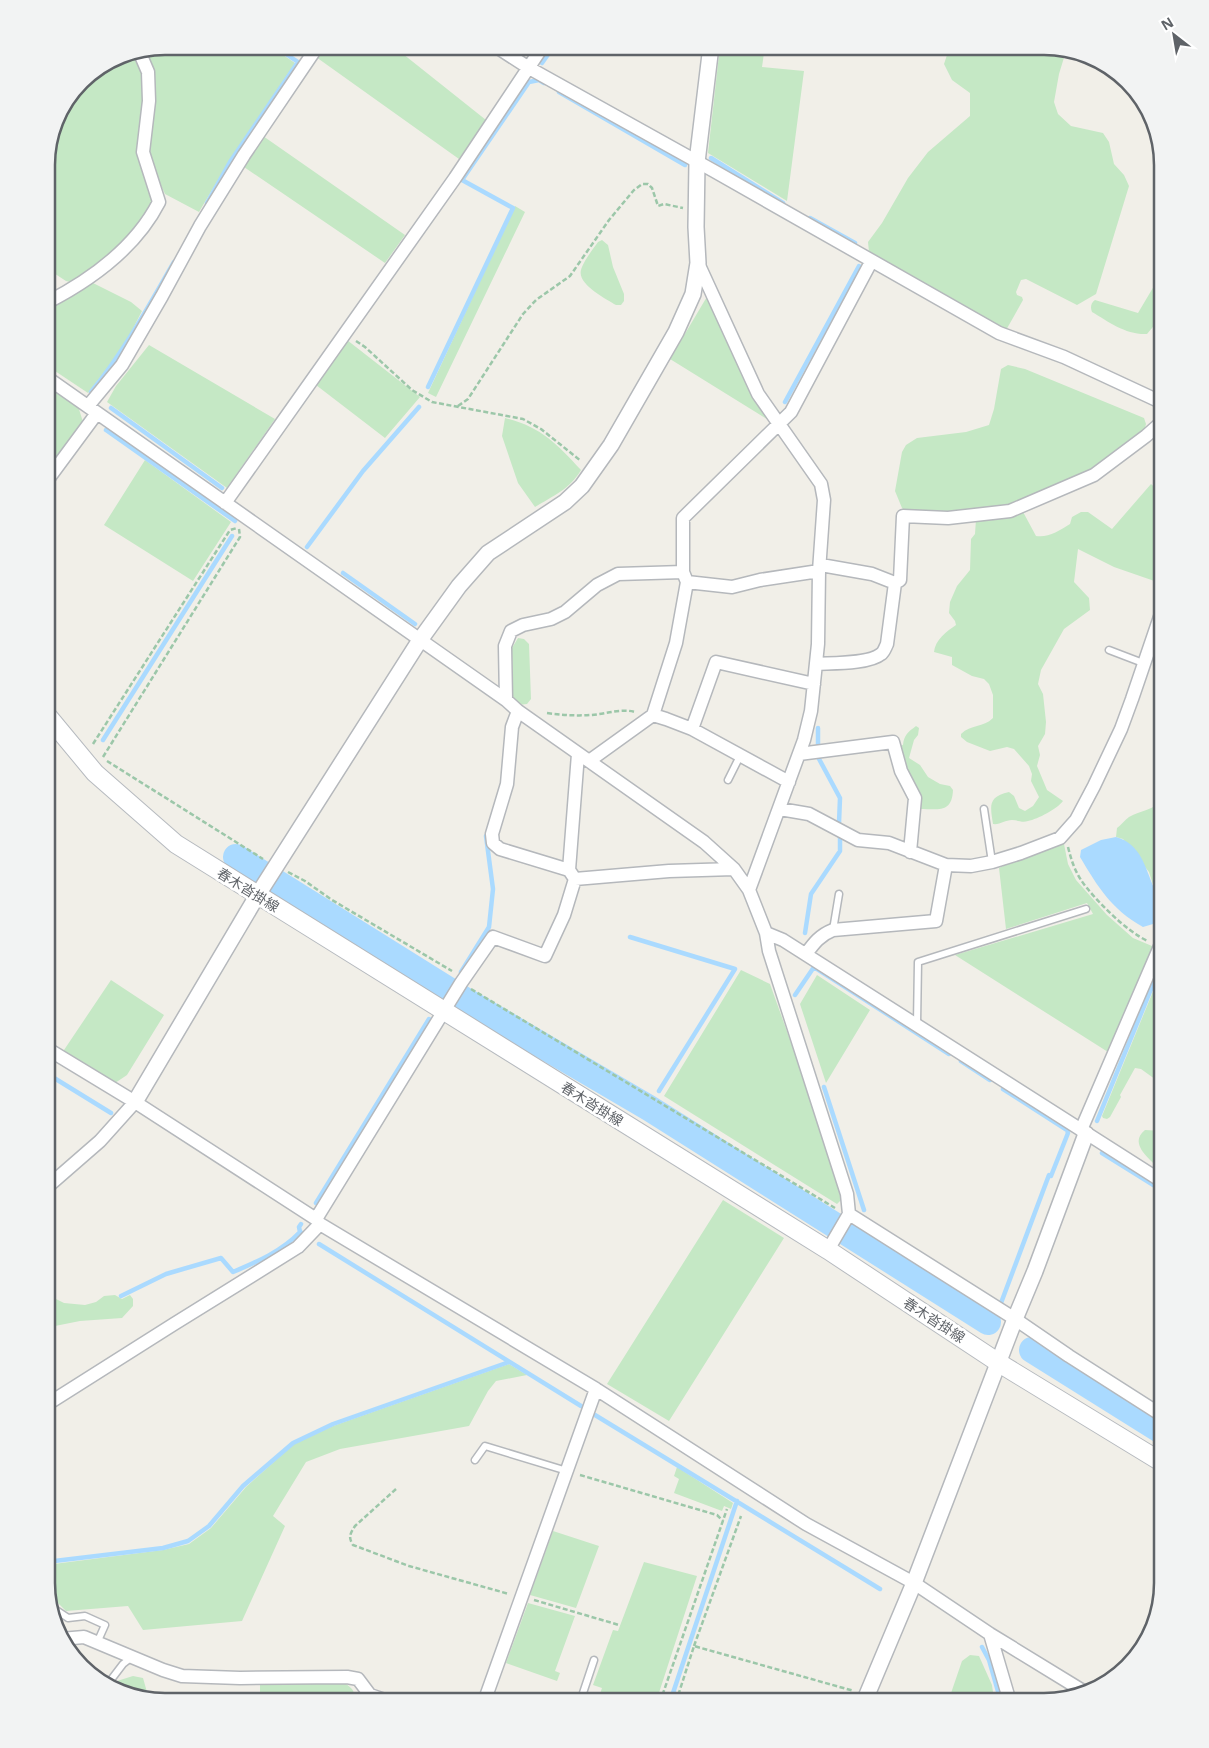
<svg xmlns="http://www.w3.org/2000/svg" width="1209" height="1748" viewBox="0 0 1209 1748" font-family="'Noto Sans','Noto Sans JP',sans-serif">
<style>
.green{fill:#c5e8c5}
.water{fill:#aadaff}
.lines{fill:none;stroke-linecap:round;stroke-linejoin:round}
.stream{stroke:#aadaff;stroke-width:4.5}
.river{stroke:#aadaff;stroke-width:26}
.service-casing{stroke:#b5b8bc;stroke-width:9}
.minor-casing{stroke:#b5b8bc;stroke-width:15}
.tertiary-casing{stroke:#b5b8bc;stroke-width:18}
.secondary-casing{stroke:#b6babf;stroke-width:20}
.path{stroke:#9cc7a9;stroke-width:2.5;stroke-dasharray:5 2.5;stroke-linecap:butt}
.service{stroke:#fff;stroke-width:6}
.minor{stroke:#fff;stroke-width:12}
.tertiary{stroke:#fff;stroke-width:15}
.secondary{stroke:#fff;stroke-width:18}
.labels{text-anchor:middle;stroke-width:5;stroke-linejoin:round;paint-order:stroke}
.street-label{font-size:14px;fill:#5f6368;stroke:#fff}
.rim{fill:none;stroke:#5f6368;stroke-width:2.5}
</style>
<rect width="100%" height="100%" fill="#f1efe8"/>
<path class="green" d="M165 46H270L295 63 229 161 199 212 165 194 148 158 144 50Z
M313 46H393L486 120 459 159 316 57Z
M720 46H765L762 67 804 71 787 201 708 153Z
M950 46H1052L1066 51 1059 74 1054 102 1058 114 1071 126 1103 133 1109 142 1114 164 1124 175 1129 186 1096 294 1077 305 1026 279 1021 280 1016 292 1017 295 1022 297 1023 300 1005 332 869 252 868 242 882 223 908 178 928 152 970 116V93L952 80 944 64Z
M135 52 142 70 144 88 137 151 154 206 125 243 74 283 66 281 46 268V157L55 119 81 81 120 55Z
M263 136 405 235 385 263 244 167Z
M515 206 525 212 436 397 428 393Z
M602 240 608 245 613 267 624 294V301L621 305H616C606 299 577 284 581 270 583 262 593 249 598 242Z
M1163 279V315L1147 334C1126 335 1109 322 1092 312 1090 307 1091 303 1095 300L1138 313 1154 286Z
M91 282 131 302 142 311 124 346 88 393 46 365V308Z
M708 295 770 421 670 359Z
M347 340 420 397 385 438 316 385Z
M149 345 275 419 227 488 107 402 116 386Z
M1008 365 1025 369 1144 418 1146 424 1144 431 1092 471 1010 506 951 513 906 512 902 508 895 491 902 452 906 445 917 438 966 432 989 425 994 409 1001 369Z
M46 384 78 406 83 422 46 473V461L54 447 51 437 46 432Z
M505 418C541 427 556 443 581 470 570 489 553 496 535 507L518 483 502 436Z
M145 460 231 522 193 581 104 525Z
M1151 484 1163 495V584L1114 567 1078 549 1074 582 1089 598 1090 610 1064 629 1041 670 1038 684 1043 694 1046 722 1045 734 1038 746 1040 755 1037 766 1047 790 1063 801C1057 809 1038 819 1028 821 1022 823 1018 820 1012 820 1005 820 1000 825 993 824 990 805 988 797 1009 792L1014 796 1019 808 1025 811 1033 806 1039 797 1031 781 1032 774 1029 766 1014 749 1007 747 990 751 967 742 961 737V734C971 724 983 728 993 718V695L989 684 984 679 972 676 952 665V657L934 652C935 640 947 631 956 625L955 621 949 613 950 602 957 586 970 570 971 539 975 534 976 519 1022 510 1036 536C1048 538 1059 531 1070 524L1072 517 1081 512H1088L1112 529Z
M518 638 524 639 529 644 531 699 527 704 518 705 513 698 512 648Z
M916 726 919 728 918 735 914 740 909 758 920 765 928 777 940 784 950 786 953 790C952 813 939 809 920 809L905 772 898 746 903 745C904 735 908 732 916 726Z
M1163 800V903L1154 888 1149 872 1123 839 1116 837 1117 828C1121 825 1125 820 1129 817 1141 810 1152 811 1163 800Z
M1063 839 1068 864 1076 880 1107 915 1133 938 1152 946 1154 950 1108 1052 955 955 1093 914 1087 903 1006 929 999 868Z
M1163 967V1083L1159 1082 1141 1069 1135 1068 1120 1095 1121 1097 1110 1117 1107 1119 1103 1118 1102 1116Z
M741 970 770 984 799 1065 842 1199 837 1204 664 1096Z
M817 975 870 1010 826 1083 800 1004Z
M111 980 164 1015 127 1075 112 1085 62 1053Z
M1145 1130 1163 1131V1172C1152 1161 1127 1144 1145 1130Z
M723 1200 784 1238 669 1421 607 1384Z
M46 1294 64 1303 85 1305 96 1302 104 1296 115 1295 122 1299 130 1295 133 1299V1306L122 1318 80 1321 55 1326 46 1324Z
M509 1364 527 1375 496 1381 488 1391 469 1426 340 1449 306 1462 273 1516 285 1526 242 1621 143 1630 128 1606 66 1611 56 1601V1588H48L46 1565 163 1550 189 1544 211 1528 246 1487 294 1444 333 1426Z
M677 1467 733 1503 731 1509 724 1506 722 1511 674 1493 679 1479 674 1476Z
M553 1531 599 1546 576 1608 530 1595Z
M644 1562 697 1576 656 1702H622L600 1694 602 1688 593 1685 613 1630 618 1631Z
M528 1603 575 1616 555 1671 560 1673 557 1681 506 1663Z
M970 1655 979 1656 992 1685 994 1699 972 1702H953L950 1696 962 1661Z
M133 1676 143 1678 149 1699 113 1687 117 1681Z
M263 1682 345 1683C351 1688 356 1690 353 1699L348 1702H260V1685Z"/>
<path class="water" d="M1116 837C1141 844 1145 867 1154 888 1156 893 1159 897 1162 902 1164 907 1163 915 1163 921L1143 927C1111 909 1098 887 1080 857L1081 850 1101 840Z"/>
<g class="lines">
<path class="stream" d="M542 63 554 46
M559 92 685 165
M711 158 783 203
M207 203 230 162 298 62 274 46
M810 218 855 243
M428 387 513 208 462 180 529 82 539 80 544 83
M91 392C124 352 148 307 174 262
M785 402 859 266
M111 408 222 488
M106 430 235 521
M307 547 363 471 419 407
M343 573 415 624
M103 740 232 536
M818 746V728
M818 757 840 798 839 823
M805 933 811 894 840 851V837
M630 937 735 969 659 1091
M461 972 489 927 493 889 486 836
M795 995 814 967 949 1054
M443 998 453 981
M961 1061 990 1080
M46 1073 111 1113
M824 1087 864 1210
M1097 1121 1163 960
M1102 1153 1163 1191
M316 1203 429 1019
M301 1224 299 1227 300 1232 302 1233
M319 1244 581 1406
M887 1247 897 1264
M121 1296 166 1274 221 1258 233 1272C257 1262 282 1251 300 1232
M1001 1303 1049 1175 1051 1176 1068 1133 1067 1130 1003 1089
M595 1415 880 1589
M46 1562 163 1548 188 1541 209 1526 243 1486 293 1443 333 1424 509 1362
M982 1647 989 1660 1001 1702
M670 1702 737 1501"/>
<path class="river" d="M236 857 468 1002 649 1108 988 1322
M1032 1350 1163 1432"/>
<defs>
<path id="service" d="M1109 650 1143 663
M728 780 740 756
M984 809 992 862
M833 930 839 894
M917 1024 918 962 1086 909
M475 1460 485 1446 567 1471
M53 1608 68 1618 85 1616 105 1625 97 1643
M107 1685 123 1664 132 1657
M580 1702 594 1660"/>
<path id="minor" d="M495 46 529 68 714 171 999 333 1064 357 1163 403
M698 263 758 394 821 484 824 500 819 571 818 644 811 711 804 740 749 890
M46 303C91 280 136 247 159 202L143 152 149 101 148 72 139 51
M46 377 506 700 518 711 704 842 734 869 749 890 766 933 769 951 847 1194 849 1214 828 1250
M88 406 122 365 162 296 200 226 244 155 313 53 309 46
M46 482 97 413
M225 503 455 178 543 46
M687 582 732 587 760 580 819 571
M895 583 900 580 903 516 948 518 1010 511 1094 475 1146 436 1163 421
M816 664C832 663 869 664 881 654 884 652 885 648 887 644L895 583 872 574 821 565
M506 700 505 646 511 631 523 625 551 619 565 612 597 585 618 574 683 572
M518 711 512 727 507 784 492 834 493 843 500 849 569 870
M653 715 666 719 692 729 789 782
M692 729 716 662 814 684
M799 754 893 742 901 771 915 798 910 852
M589 761 653 715 676 643 687 582 683 572V518L791 412 871 262
M780 809 809 814 858 840 889 843 946 865 971 866 992 862 1021 853 1060 838 1076 820 1094 786 1121 729 1132 699 1163 608
M575 879 669 871 734 869
M766 933 783 940 1163 1182
M806 954C814 943 820 935 833 930L936 921 946 865
M46 1048 135 1102 316 1219 320 1224 596 1389 806 1524 914 1583 990 1634 1083 1691
M1081 1130 1161 944 1163 945
M46 1188 100 1141 135 1102
M849 1214 1015 1319 1069 1356 1163 1416
M316 1219 461 983 493 937 545 956 564 915 575 879 569 870 578 754
M46 1405 174 1324 298 1247 320 1224
M990 1634 1010 1702
M61 1639 84 1637 163 1670 182 1676 240 1678 347 1677 358 1679 370 1695 391 1702
M484 1702 596 1389"/>
<path id="tertiary" d="M135 1102 257 896 420 640 459 586 488 553 565 502 582 486 611 445 676 332 693 294 698 263 696 227 697 162 711 46
M864 1702 914 1583 1015 1319 1035 1271 1086 1134"/>
<path id="secondary" d="M46 714 95 773 176 844 828 1250 999 1363 1163 1463"/>
</defs>
<use href="#service" class="service-casing"/>
<use href="#minor" class="minor-casing"/>
<use href="#tertiary" class="tertiary-casing"/>
<use href="#secondary" class="secondary-casing"/>
<path class="path" d="M356 341 365 347 412 390 432 402 523 419 541 429 581 461
M458 406 468 399 523 314 536 300 570 276 609 220 634 190 642 184H648L652 188 658 206 664 204 683 208
M547 713C562 715 576 716 591 715 606 714 621 708 635 712
M93 744 230 530 237 528
M103 757 240 537 239 529
M107 761 263 859
M1068 847C1071 859 1074 869 1081 880 1093 898 1128 933 1148 941
M288 872 305 881 332 900 452 971
M471 989 835 1208
M580 1475 717 1515 723 1521
M396 1489 355 1526C350 1534 348 1537 353 1545L409 1566 509 1594
M534 1600 619 1625
M694 1646 741 1516
M660 1702 727 1509
M676 1702 694 1646 854 1691"/>
<use href="#service" class="service"/>
<use href="#minor" class="minor"/>
<use href="#tertiary" class="tertiary"/>
<use href="#secondary" class="secondary"/>
</g>
<g class="labels">
<g class="street-label">
<text transform="translate(248 890) rotate(32)" y="5">春木沓掛線</text>
<text transform="translate(592 1104) rotate(32)" y="5">春木沓掛線</text>
<text transform="translate(934 1320) rotate(33)" y="5">春木沓掛線</text>
</g>
</g>
<path d="M0 0H1209V1748H0ZM165 55H1044A110 110 0 0 1 1154 165V1583A110 110 0 0 1 1044 1693H165A110 110 0 0 1 55 1583V165A110 110 0 0 1 165 55Z" fill="#f2f3f3" fill-rule="evenodd"/>
<path class="rim" d="M165 55H1044A110 110 0 0 1 1154 165V1583A110 110 0 0 1 1044 1693H165A110 110 0 0 1 55 1583V165A110 110 0 0 1 165 55Z"/>
<g transform="translate(1174 35) rotate(329)" stroke="#ffffff" stroke-width="4" paint-order="stroke">
<path d="M0-4L9 19L0 12L-9 19Z" fill="#5f6368"/>
<text y="-8" font-size="14" font-weight="bold" text-anchor="middle" fill="#5f6368">N</text>
</g>
</svg>
